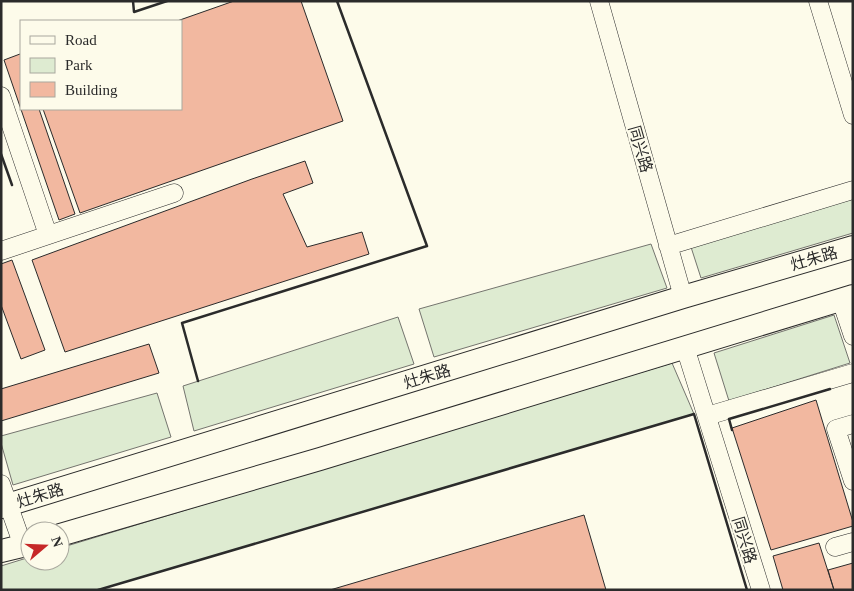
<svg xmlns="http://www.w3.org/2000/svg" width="854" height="591" viewBox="0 0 854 591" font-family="'Times New Roman','Noto Sans SC',serif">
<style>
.green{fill:#deebd1;stroke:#74746e}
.building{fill:#f2b8a0;stroke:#2b2b2b}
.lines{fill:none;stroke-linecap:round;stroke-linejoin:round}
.minor-casing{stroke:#2b2b2b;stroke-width:19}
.major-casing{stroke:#2b2b2b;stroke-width:24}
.minor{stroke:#fdfbea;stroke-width:18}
.major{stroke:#fdfbea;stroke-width:22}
.wall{stroke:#2b2b2b;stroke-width:2.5}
.labels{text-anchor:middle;stroke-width:4;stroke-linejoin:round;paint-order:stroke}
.street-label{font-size:16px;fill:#2b2b2b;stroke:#fdfbea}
</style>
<rect width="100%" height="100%" fill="#fdfbea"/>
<path class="green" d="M853 199V233L701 278 690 244Z
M651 244 667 288 434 357 419 309Z
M834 315 850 363 729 401 714 353Z
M398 317 414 364 194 431 183 386Z
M672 363 694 414 98 590H1V566L30 557V561H60V548Z
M157 393 171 437 13 485 1 443V436Z"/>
<path class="building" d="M234 1H301L343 121 80 213 43 109H181V21H177Z
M20 54 21 57V109H39L75 214 59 220 4 60Z
M305 161 313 183 283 194 307 247 362 232 369 254 65 352 32 260 252 179Z
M12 260 45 350 21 359 1 305V264Z
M149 344 159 373 1 421V389Z
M816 400 853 522V526L771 550 732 428Z
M584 515 606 590H330Z
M819 543 834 590H783L773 556Z
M853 563V590H834L828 570Z"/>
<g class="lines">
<defs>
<path id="minor" d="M599 1 683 297
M818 1 853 115
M1 96 48 235
M668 246 853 190
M1 251 174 193
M841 300 853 336
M685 347 761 590
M707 416 853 373
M853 424 836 429 853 481
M1 484 23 546
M835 547 853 542"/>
<path id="major" d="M1 507 683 297 853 247
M60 535 320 459 853 296
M1 551 30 544"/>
</defs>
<use href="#minor" class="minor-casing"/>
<use href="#major" class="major-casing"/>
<use href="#minor" class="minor"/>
<use href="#major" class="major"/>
<path class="wall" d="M133 1 134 12 167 1
M1 154 12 185
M198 381 182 323 427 246 337 1
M732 430 729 419 830 389
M98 590 694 414 747 590"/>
</g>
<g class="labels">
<g class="street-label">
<text transform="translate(641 149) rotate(74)" y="6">同兴路</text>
<text transform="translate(814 258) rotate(-16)" y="6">灶朱路</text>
<text transform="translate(427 376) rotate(-17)" y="6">灶朱路</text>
<text transform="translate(40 495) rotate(-17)" y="6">灶朱路</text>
<text transform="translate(745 540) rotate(73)" y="6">同兴路</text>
</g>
</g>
<rect width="854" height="591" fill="none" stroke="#2b2b2b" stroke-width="5"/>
<rect x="20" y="20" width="162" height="90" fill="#fdfbea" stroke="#a9a89e"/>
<rect x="30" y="36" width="25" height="8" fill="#fdfbea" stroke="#a9a89e"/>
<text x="65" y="45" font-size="15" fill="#2b2b2b">Road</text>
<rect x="30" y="58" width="25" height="15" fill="#deebd1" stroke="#a9a89e"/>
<text x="65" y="70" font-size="15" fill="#2b2b2b">Park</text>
<rect x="30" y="82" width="25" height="15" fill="#f2b8a0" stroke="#a9a89e"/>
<text x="65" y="95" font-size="15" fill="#2b2b2b">Building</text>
<g transform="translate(45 546) rotate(71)"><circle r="24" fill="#fdfbea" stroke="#a9a89e"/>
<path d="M0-4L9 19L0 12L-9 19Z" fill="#c62828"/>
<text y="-8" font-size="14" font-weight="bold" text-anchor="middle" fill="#2b2b2b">N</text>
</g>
</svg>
